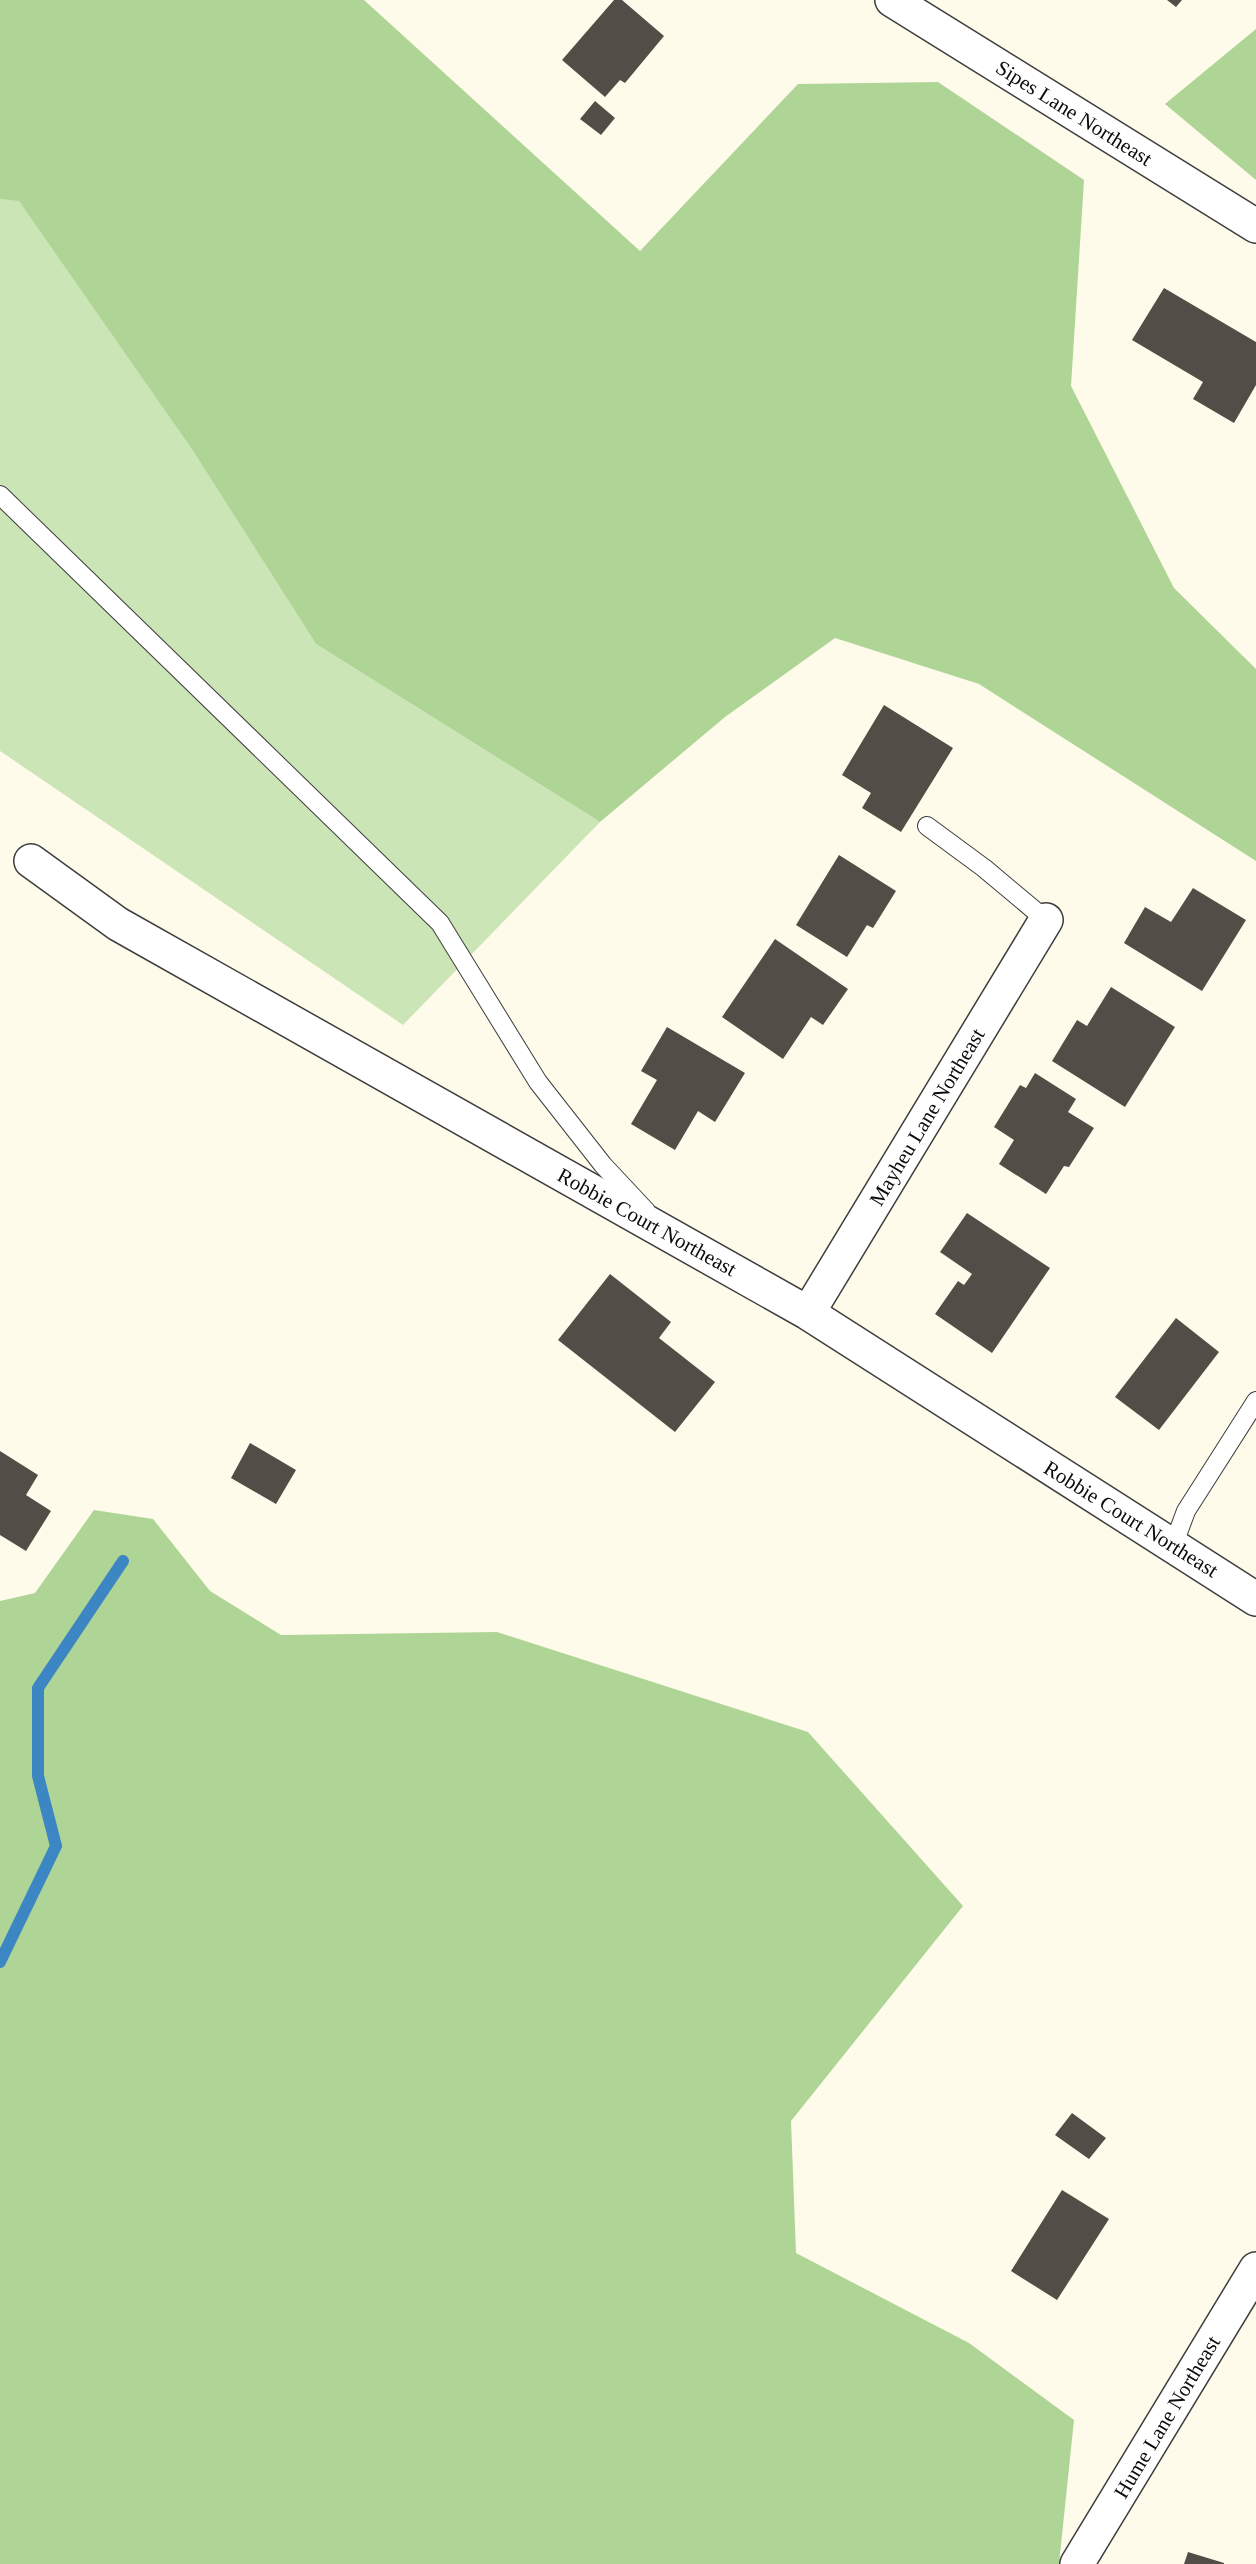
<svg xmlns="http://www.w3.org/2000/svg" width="1256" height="2564" viewBox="0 0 1256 2564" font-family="'Times New Roman',serif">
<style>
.green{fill:#cce5b6}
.forest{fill:#afd596}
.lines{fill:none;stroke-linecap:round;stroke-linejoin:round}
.stream{stroke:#3d86c4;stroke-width:12}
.building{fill:#534d48}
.lane-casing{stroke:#3e3e3e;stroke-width:20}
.street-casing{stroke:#3e3e3e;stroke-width:36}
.lane{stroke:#fff;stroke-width:18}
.street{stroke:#fff;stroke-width:33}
.labels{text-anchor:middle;stroke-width:7;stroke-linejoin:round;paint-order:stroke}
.street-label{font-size:21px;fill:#0b0b0b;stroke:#fff}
</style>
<rect width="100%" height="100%" fill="#fefbea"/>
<path class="green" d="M0 199 19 200 193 451 316 644 600 822 403 1025 0 751Z"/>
<path class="forest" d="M0 0H364L640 251 798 84 938 82 1084 180 1071 386 1174 588 1256 669V861L979 684 835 638 725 717 600 822 316 644 193 451 19 201 0 199Z
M1256 29V180L1165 104Z
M94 1510 153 1519 210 1591 281 1635 497 1632 808 1732 963 1906 791 2121 796 2253 969 2343 1074 2420 1059 2564H0V1601L35 1593Z"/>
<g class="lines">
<path class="stream" d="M0 1962 56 1846 38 1776V1688L123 1561"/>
</g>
<path class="building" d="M614 0H622L664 36 625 83 620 80 605 97 562 60Z
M1167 0H1182L1176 7Z
M595 101 615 118 601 135 580 119Z
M1164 288 1256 342V385L1234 423 1193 399 1203 382 1132 340Z
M884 705 953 748 901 832 862 808 871 793 842 775Z
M839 855 896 891 873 928 867 925 847 957 796 925Z
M1193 888 1246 920 1202 991 1124 943 1145 907 1171 922Z
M775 939 848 989 823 1025 811 1017 783 1059 722 1017Z
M1111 987 1175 1027 1125 1107 1052 1061 1077 1020 1087 1026Z
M667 1027 745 1073 715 1122 698 1111 675 1150 631 1124 657 1080 641 1071Z
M1035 1073 1076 1099 1068 1112 1094 1128 1069 1167 1064 1166 1046 1194 999 1164 1014 1140 994 1127 1020 1085 1026 1088Z
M967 1213 1050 1268 992 1353 935 1314 958 1281 964 1285 972 1274 940 1252Z
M610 1274 671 1322 659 1338 715 1382 675 1432 558 1340Z
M1176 1318 1219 1352 1159 1430 1115 1397Z
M250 1443 296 1470 276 1504 231 1478Z
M0 1451 38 1475 26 1495 51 1511 26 1551 0 1535Z
M1072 2113 1106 2138 1089 2159 1055 2135Z
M1062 2190 1109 2219 1057 2300 1011 2271Z
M1188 2552 1224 2563V2564H1184Z"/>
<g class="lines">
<defs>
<path id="lane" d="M0 495 440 923 538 1082 603 1165 646 1211
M927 826 984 868 1046 920
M1173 1546 1186 1511 1256 1401"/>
<path id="street" d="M892 0 1256 226
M31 861 118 924 808 1313 1256 1599
M808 1313 1046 920
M1077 2564 1256 2269"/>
</defs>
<use href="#lane" class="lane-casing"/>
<use href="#street" class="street-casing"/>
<use href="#lane" class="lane"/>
<use href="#street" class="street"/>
</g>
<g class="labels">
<g class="street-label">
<text transform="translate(1074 113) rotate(32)" y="7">Sipes Lane Northeast</text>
<text transform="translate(927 1117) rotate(-59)" y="7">Mayheu Lane Northeast</text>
<text transform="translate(647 1222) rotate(29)" y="7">Robbie Court Northeast</text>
<text transform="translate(1131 1519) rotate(32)" y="7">Robbie Court Northeast</text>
<text transform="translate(1167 2417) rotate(-59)" y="7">Hume Lane Northeast</text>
</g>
</g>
</svg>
